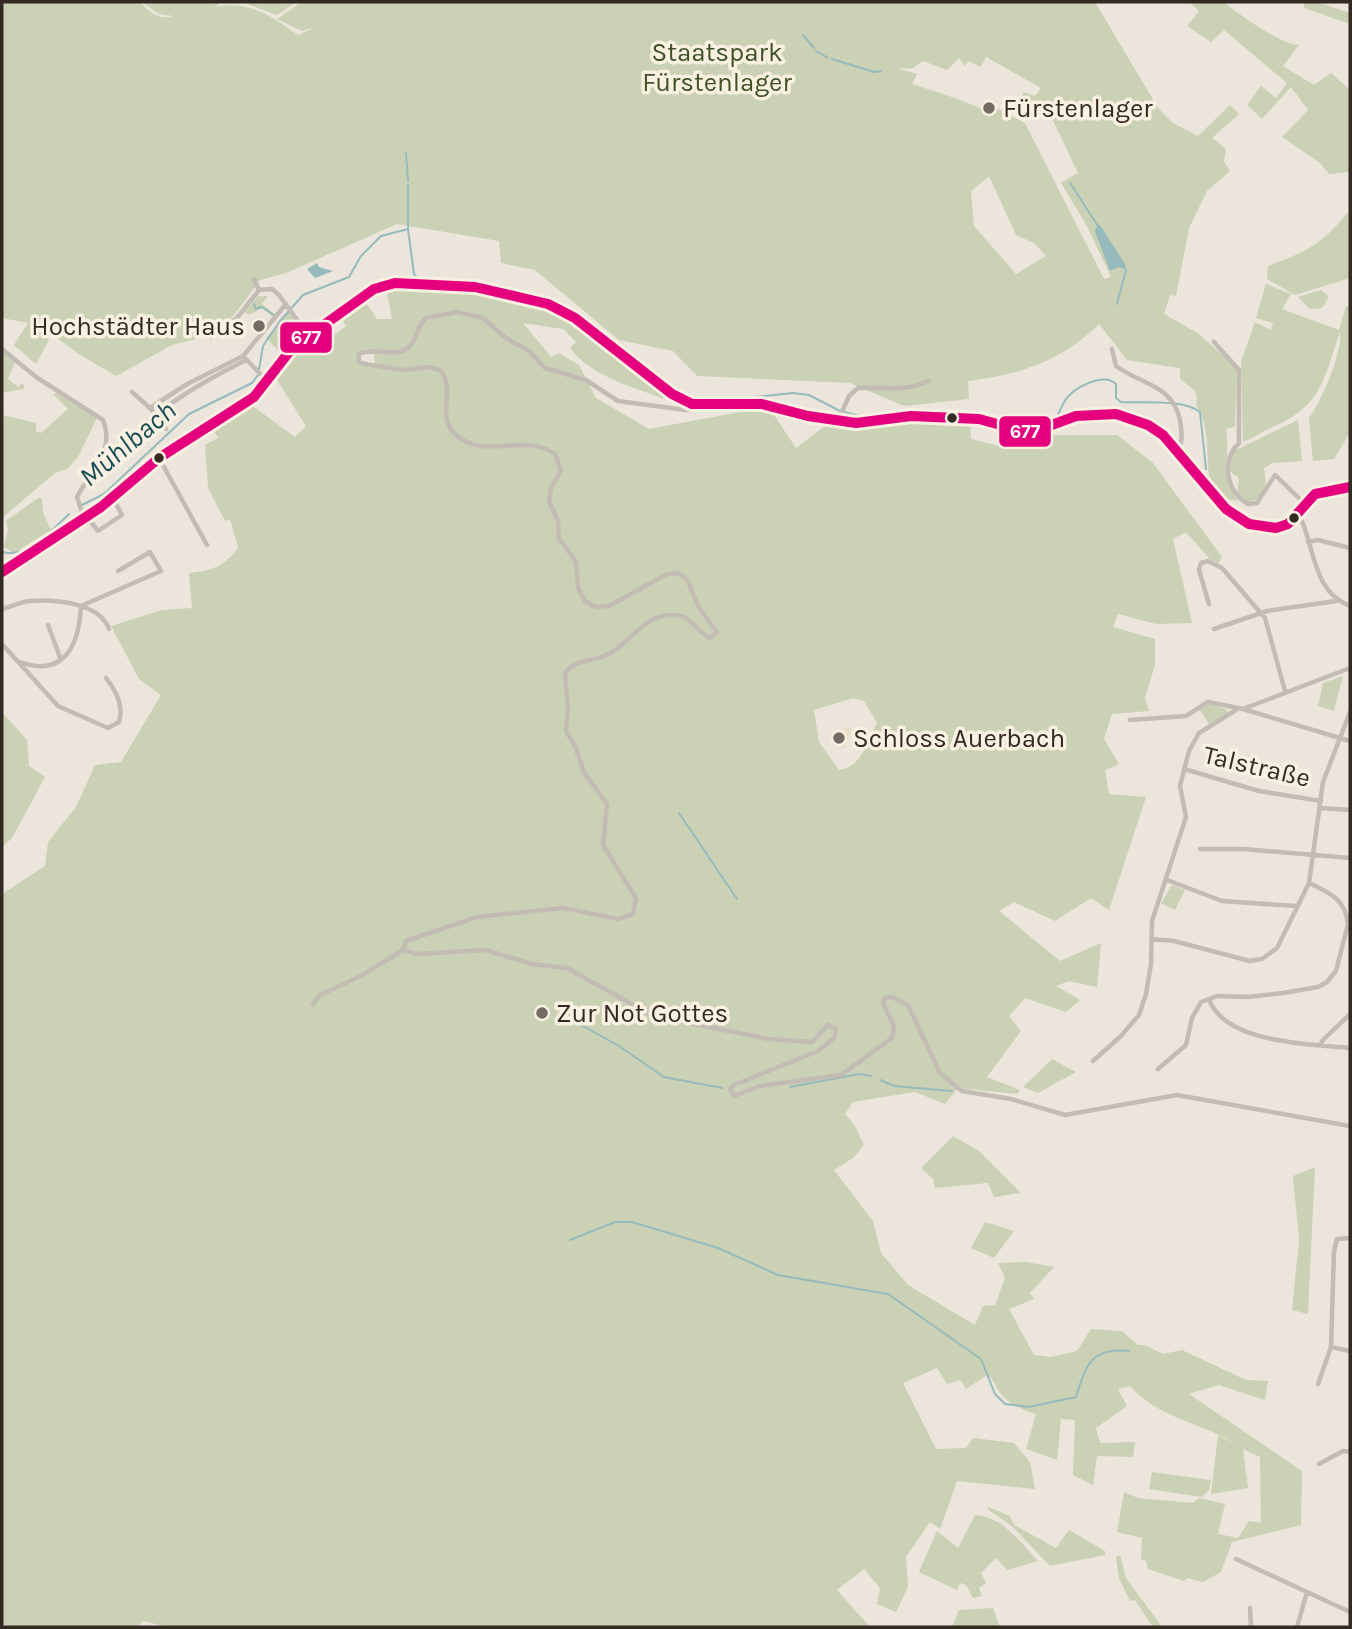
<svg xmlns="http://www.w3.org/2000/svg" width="1352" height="1629" viewBox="0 0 1352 1629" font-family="Karla,sans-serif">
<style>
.green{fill:#cad1b4;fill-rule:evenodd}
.plaza{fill:#eadec9}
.water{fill:#97babc}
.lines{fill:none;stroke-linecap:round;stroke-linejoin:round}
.stream{stroke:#97babc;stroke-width:2}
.minor{stroke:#c3bcb5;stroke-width:4.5}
.secondary{stroke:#b4ada5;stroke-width:6}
.bus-1-casing{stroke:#f9f0e1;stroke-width:16}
.bus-1{stroke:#e5007d;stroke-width:10}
.poi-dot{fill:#736b64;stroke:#f9f0e1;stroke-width:2.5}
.bus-dot{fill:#332a24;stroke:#f9f0e1;stroke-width:2.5}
.labels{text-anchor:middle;stroke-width:7;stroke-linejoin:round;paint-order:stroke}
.park-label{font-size:26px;fill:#3f5227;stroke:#f9f0e1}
.poi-label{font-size:26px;fill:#332a24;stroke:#f9f0e1;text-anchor:start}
.street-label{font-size:26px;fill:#332a24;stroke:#f9f0e1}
.water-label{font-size:28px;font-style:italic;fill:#194d55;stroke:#f9f0e1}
.line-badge{stroke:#f9f0e1;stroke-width:2.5}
.badge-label{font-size:19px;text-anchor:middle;font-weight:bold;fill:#fff}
</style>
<rect width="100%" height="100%" fill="#ebe5db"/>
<path class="green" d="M2 2H139C149 11 159 21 173 16L159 14 142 2H222L214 7C249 0 270 15 298 35L316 27 302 31 277 19 302 2H1095L1158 108 1173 123 1198 136 1230 105 1239 114 1212 138 1226 149 1224 162 1230 171 1207 191 1189 228 1176 296 1170 295 1164 314 1199 334 1237 368 1235 427 1226 429C1230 456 1222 477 1238 501 1232 499 1222 500 1217 496 1201 481 1215 431 1196 405 1200 390 1191 388 1180 379V368L1127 360 1099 324C1060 362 1021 374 968 381L969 399 904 406 850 383 697 376 673 351 619 340 535 270 501 263 499 241 397 224 286 273 260 280 234 315 212 335 172 345 116 376 79 354 42 327 49 340 36 364 14 345 28 323 2 318ZM986 57 1041 88 1035 96 1024 92 1020 99 1024 108 1039 115 1048 110 1078 173 1061 183 1087 226 1111 277 1104 279 1025 123 987 103 984 110C961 99 937 92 912 84L917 74 899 69 913 68 923 61 947 70 959 58 965 66 968 61 981 67ZM989 176 1016 235 1034 243 1046 256 1016 274 974 226 971 191Z
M242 2H296L277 15Z
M1189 2H1224C1236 13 1284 46 1299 45L1283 66 1314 85 1331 73 1350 90V172L1329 174 1320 163 1282 137 1308 110 1291 87 1262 119 1247 105 1261 86 1276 98 1287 83 1224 30 1211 42 1187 26 1199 11Z
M1304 2H1317L1350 13V24L1304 8Z
M1348 212 1350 278 1295 295 1267 279 1268 266C1306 252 1323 244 1348 212Z
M1266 284 1291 294 1282 309 1339 330 1346 306 1350 307V432L1334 459 1313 461 1309 418C1321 403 1343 351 1340 332 1322 384 1321 408 1266 430 1258 434 1250 441 1243 441L1241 361 1255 322 1271 330 1273 323 1256 318Z
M452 286C488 293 527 299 561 315 605 336 643 375 681 405 647 391 592 379 570 348L576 342 563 329 523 323 551 357 559 353 579 365 596 398 649 429 751 410 772 412 796 448 825 426 863 427 916 421 948 426 970 424 971 439 1007 448 1051 435H1117L1153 463 1222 557 1219 563 1210 559 1186 532 1173 539 1192 623 1156 624 1118 614 1113 627 1155 639V665L1145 698 1149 711 1112 714 1104 739 1119 764 1105 770 1109 794 1146 797 1109 910 1091 898 1055 921 1014 902 999 911 1060 961 1101 943 1097 987 1069 981 1056 986 1080 1000 1066 1012 1025 998 1009 1016 1021 1031 987 1077 1020 1090 1017 1094 958 1088 945 1104 915 1092 853 1102 845 1114 855 1126 864 1145 853 1158 834 1170 873 1221 881 1253 908 1285 975 1325 983 1306 995 1305 1005 1278 998 1263 1026 1262 1054 1267 1030 1293 1034 1299 1009 1309 1034 1355 1051 1357 1077 1351 1091 1329 1122 1331 1138 1345H1145L1163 1354 1182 1350 1246 1380 1268 1381 1265 1400 1219 1385 1189 1394 1302 1471 1301 1525 1232 1542 1221 1572 1203 1582 1187 1578 1184 1581 1148 1569 1146 1561 1141 1559 1142 1538 1117 1532 1124 1492 1138 1498 1193 1503 1199 1498 1225 1504 1218 1534 1238 1538 1249 1521 1261 1523 1260 1457 1243 1449 1248 1488 1211 1494 1218 1435 1240 1446C1204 1423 1159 1419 1130 1386L1118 1389 1127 1406 1096 1428 1100 1443 1135 1442 1133 1457 1097 1456 1093 1485 1073 1475 1075 1420 1061 1419 1057 1460 1026 1449 1036 1414C1023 1411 1010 1404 1001 1394 995 1387 995 1380 987 1375L966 1389 961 1380 947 1384 937 1368 903 1383 936 1449 966 1448 973 1438 1014 1443 1030 1462 1035 1489 957 1481 940 1529 930 1522 906 1557 908 1587 896 1612 877 1604 880 1588 864 1569 837 1590 870 1627H168L143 1621 139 1625 141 1627H2V894L45 866 48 842 76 807 95 765 121 762 161 695 139 679 111 626 162 610 192 608 189 573C210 571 227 566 238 547L230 519 225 521 208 488 205 445 218 438 214 431 250 404 295 437 306 426 277 380 301 347 316 350 346 326 341 318 364 300 377 319H392L386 287ZM365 349H374L375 366 357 363 358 353ZM853 698 864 701 877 723C868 741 862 767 839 770L819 742 814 710Z
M1321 290 1329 297 1322 308 1310 309 1298 297Z
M258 296H268L262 304 274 314V318L262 308 249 315 245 312Z
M289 311 305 333 282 354 266 338Z
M2 351 15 362 8 379 18 387 22 383 25 387 23 389 2 393Z
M56 393 97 418 78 457 67 469 55 473 2 518V415L36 423V431L41 433 68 409 54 395Z
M1298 420 1302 461 1273 463 1264 468 1266 483 1259 499 1248 502 1237 494 1239 478 1228 470 1232 452Z
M38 498H42L43 513 51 530 14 553 4 547 8 530 6 521Z
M1343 676 1334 711 1318 706 1323 683Z
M1209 704 1226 709 1228 713 1209 724 1200 710Z
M2 712 27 740 29 766 45 777 12 838 2 847Z
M1172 885 1185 890 1175 910 1161 903Z
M1052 1059 1076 1072 1038 1093 1023 1087Z
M953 1136 979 1151 1021 1193 994 1197 988 1183 935 1188 933 1179 921 1168Z
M1315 1167 1308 1314 1292 1310 1299 1240 1293 1176Z
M985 1222 1014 1231 994 1258 971 1248Z
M1152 1472 1211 1480 1209 1490 1202 1497 1149 1489Z
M988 1507 1010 1516 1014 1525 1056 1548 1069 1530 1105 1551V1555L1050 1566 1012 1526 987 1509Z
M975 1515C1003 1517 1020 1542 1038 1561L1007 1570 996 1558 981 1573 986 1583 979 1588 982 1596 973 1598 966 1585 960 1583 957 1590 919 1572 937 1531 958 1548Z
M1120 1555 1126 1578 1162 1627H1153L1135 1600 1130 1601 1119 1578 1116 1557Z
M993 1608 1000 1627H952L959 1610Z"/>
<path class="plaza" d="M844 726 851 729 844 749 829 733 843 732Z"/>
<path class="water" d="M1100 225 1125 264 1126 270 1119 267 1110 271 1096 234 1095 229Z
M317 263 319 267 333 271 315 278 307 269Z"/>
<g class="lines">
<path class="stream" d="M803 35 814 48
M816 51 828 58
M832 59 874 72 881 71
M406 153 408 181
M1070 183 1098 226
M408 229V185
M539 298C595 315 661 398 705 401
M254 304 256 309 262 307 274 315
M1117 304 1126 270
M259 369 263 346 280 321 303 295 349 277 361 256 381 236 408 229 414 274 419 280 480 284 534 296
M718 401 793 393 809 395 840 411 864 417 923 413
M981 416 996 421
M1048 423 1056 419C1059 413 1062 405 1066 399 1075 387 1104 372 1116 384V398L1121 402C1142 403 1184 399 1200 412L1206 469
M1025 429 1036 428
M1307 496 1319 489 1346 485
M82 505 104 494 189 414 252 383 258 375
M2 552C27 559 52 530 69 514
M679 813 737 899
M583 1026 619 1046 664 1077 722 1088
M880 1080 894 1086 952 1091
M790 1087 859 1074 871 1076
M570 1240 615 1222H632L718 1248 778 1275 888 1294 981 1359 995 1394 1005 1404 1029 1407 1076 1397C1086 1365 1091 1347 1129 1351"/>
<path class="minor" d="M254 279 259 290 272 289 278 294 309 336
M211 337 237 318 259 290
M1214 342 1239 370V443C1221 460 1226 492 1248 504L1257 503 1275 475 1305 504
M2 349 36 377 103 420C116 452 89 473 77 497L84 518
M1112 349 1116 366C1141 385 1172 384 1180 420 1182 431 1183 443 1178 452
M268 382 243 356 286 304
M132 392 150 408 166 429
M150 408 187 384 243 356
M838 421 849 396 858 388C883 386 904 393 928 381
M128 441C163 404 201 383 246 360
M159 458 207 545
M1299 514C1315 546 1312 592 1350 606
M86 516 98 531 122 515 113 498
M1308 542 1318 540 1350 548
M1209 604 1199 570 1201 563 1208 561 1222 568 1265 618 1285 691
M81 606 161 571 150 552 118 571
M2 609C11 607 20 602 29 601 54 599 99 602 109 629
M48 625 61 660
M1214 629 1267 611 1336 601
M2 644 58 706 108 728 119 722C124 705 116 691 106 678
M17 661C63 679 79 647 81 606
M1243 709 1350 668
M1130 720 1186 716 1208 702 1243 709 1350 741
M1184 769 1259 791 1321 801
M1321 808 1350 810
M1200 849H1243L1350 858
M1167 880 1222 901 1296 906
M1151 939 1174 941 1250 961 1262 959 1277 948 1309 883 1323 782 1350 712
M403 950 417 954 486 950 532 964 567 968 653 1016 769 1039 812 1042 828 1025 836 1029 834 1038 818 1051 734 1085 730 1089 734 1096 760 1086 841 1075 892 1038 894 1026 883 1003 885 998 892 997 908 1005 940 1073 962 1091 1011 1099 1065 1115 1177 1095 1350 1126
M1209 999C1225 1044 1311 1044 1350 1048
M313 1004 320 995 361 976 403 950 406 941 477 917 563 908 618 919 633 914 636 898 603 845 607 804 584 772 575 746 566 731 568 709 565 673C576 659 590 662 604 656 630 646 643 613 674 615 693 616 695 631 710 638L717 632 699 608 687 579 678 573 667 574 609 606 596 607 585 601 578 588 576 562 559 538 558 521 549 501 551 488 561 470 555 454C524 431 481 463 453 432 437 414 456 388 440 370L428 367 403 370 365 364 359 362V354C374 346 396 359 409 347 417 339 417 326 426 318L457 312 483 318 506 338 529 351 545 368 586 380 618 401 686 410 703 409 709 406
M1321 1045 1322 1041 1350 1014
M1093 1061 1121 1036 1139 1015 1146 994 1151 964 1152 921 1186 817 1180 786 1189 751 1199 733 1236 710
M1158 1069 1186 1045 1192 1018 1201 1002 1217 996 1248 997 1283 993 1318 987 1327 982 1336 971 1348 924C1345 899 1330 893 1309 883
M1350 1238 1337 1239 1334 1251 1331 1347 1350 1351
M1318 1384 1331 1347
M1319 1464 1343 1451 1350 1452
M1236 1559 1350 1612
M1250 1608 1251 1627
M1297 1627 1307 1592"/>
<path class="secondary" d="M2 572 101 507 159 458 254 397 293 347 374 289 395 283 475 287 548 304 575 318 672 394 692 404H762L808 416 856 423 911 416 979 419 1030 433 1076 416 1116 414 1148 425 1163 435 1226 509 1249 524 1276 528 1288 524 1315 494 1350 487"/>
<defs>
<path id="bus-1" d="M2 572 101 507 159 458 254 397 293 347 374 289 395 283 475 287 548 304 575 318 672 394 692 404H762L808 416 856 423 911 416 979 419 1030 433 1076 416 1116 414 1148 425 1163 435 1226 509 1249 524 1276 528 1288 524 1315 494 1350 487"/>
</defs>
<use href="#bus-1" class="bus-1-casing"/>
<use href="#bus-1" class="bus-1"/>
</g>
<g class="poi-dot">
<circle cx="989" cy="108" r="7"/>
<circle cx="259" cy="326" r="7"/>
<circle cx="839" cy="738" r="7"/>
<circle cx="542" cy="1013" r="7"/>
</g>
<g class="bus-dot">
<circle cx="952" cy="418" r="6"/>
<circle cx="159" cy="458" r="6"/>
<circle cx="1294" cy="518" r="6"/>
</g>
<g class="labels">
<g class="park-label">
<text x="717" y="61">Staatspark<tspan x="717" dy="30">Fürstenlager</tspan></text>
</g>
<g class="poi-label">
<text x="1003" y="117">Fürstenlager</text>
<text x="245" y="335" text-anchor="end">Hochstädter Haus</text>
<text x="853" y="747">Schloss Auerbach</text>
<text x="556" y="1022">Zur Not Gottes</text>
</g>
<g class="street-label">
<text transform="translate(1257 766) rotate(13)" y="9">Talstraße</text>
</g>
<g class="water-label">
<text transform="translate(127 443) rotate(-40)" y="10">Mühlbach</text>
</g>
</g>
<g class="line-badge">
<rect x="279" y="321" width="54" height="33" rx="7" fill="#e5007d"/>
<rect x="998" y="415" width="54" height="33" rx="7" fill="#e5007d"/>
</g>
<g class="badge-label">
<text x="306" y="344">677</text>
<text x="1025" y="438">677</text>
</g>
<rect width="1352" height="1629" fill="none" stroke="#332a24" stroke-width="7"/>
</svg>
